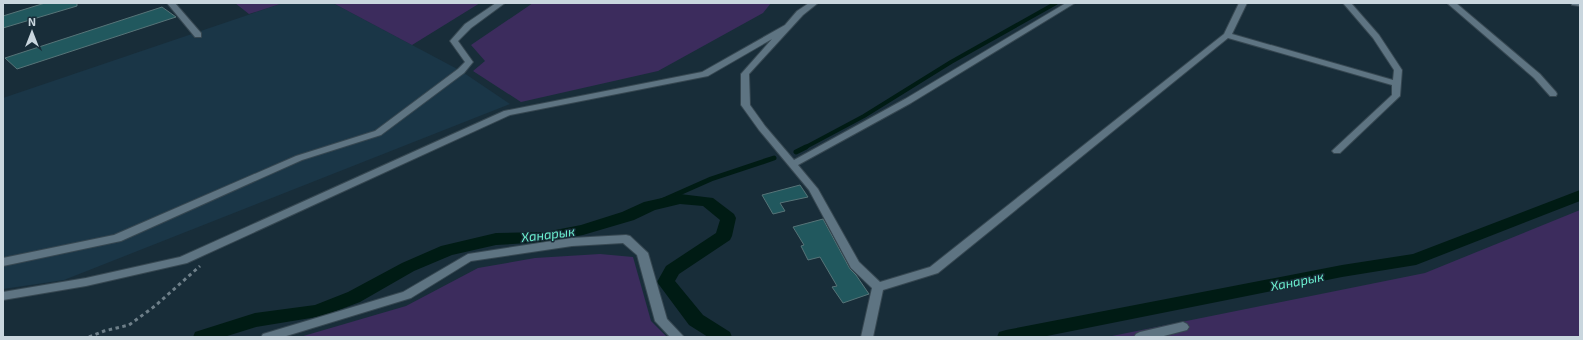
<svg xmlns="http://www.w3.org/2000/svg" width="1583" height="340" viewBox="0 0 1583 340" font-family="'Exo 2',sans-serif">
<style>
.built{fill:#1a3647}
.green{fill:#3c2c5d}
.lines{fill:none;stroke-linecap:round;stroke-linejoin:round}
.stream-far1{stroke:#001b14;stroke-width:4}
.stream{stroke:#001b14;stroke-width:5}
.canal{fill:#001b14;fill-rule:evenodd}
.building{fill:#21585e;stroke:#577478}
.minor-casing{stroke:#364751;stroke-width:2}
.path{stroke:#6e7f89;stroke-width:3;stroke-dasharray:3.5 3.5;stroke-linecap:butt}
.minor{fill:#5e7482;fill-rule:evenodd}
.labels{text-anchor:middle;stroke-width:3;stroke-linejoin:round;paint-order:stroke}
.water-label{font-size:13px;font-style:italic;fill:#6cf0d0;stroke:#182d39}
</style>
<rect width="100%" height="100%" fill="#182d39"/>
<path class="built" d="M283 3H333L461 71 510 104 64 280 3 289V98Z"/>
<path class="green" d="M235 3H283L249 14Z
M333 3H480L412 45Z
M533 3H771L763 13 658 71 521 102 473 71 485 61 471 45Z
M1580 210V337H1107L1425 273Z
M600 254 633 257 651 321 667 337H300L406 306 478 268 535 258Z"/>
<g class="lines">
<path class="stream-far1" d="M804 148 864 116 951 62 1056 3"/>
<path class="stream" d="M796 152 806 147
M650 206 711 179 774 158"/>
<path class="canal" d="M1580 190V201L1416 265 1342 277 1042 337H997L999 332 1006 330 1342 265 1413 254Z
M680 194 713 198 734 214 736 218 732 236 730 240 679 274 675 281 703 315 730 332 732 337H708L689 325 657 282 666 266 716 233 720 220 703 206 680 204 655 210 634 220 583 235 545 242 496 245 452 255 414 271 360 302 323 316 256 327 224 337H193L195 332 255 313 315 305 348 292 402 263 441 246 496 233 545 232 581 225 622 212 644 202Z"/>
</g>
<path class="building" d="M45 3H77V6L3 28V16Z
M162 7 176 17 17 69 5 58Z
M800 185 808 197 780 203 785 211 773 214 762 195Z
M823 219 850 269 856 275 869 294 843 303 832 287 837 286 820 257 808 260 801 246 804 245 793 227Z"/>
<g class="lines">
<defs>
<path id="minor" d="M167 3H175L201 33V37H195Z
M496 3H505L471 28 458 41 473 62 464 73 381 135 302 160 121 241 3 266V258L114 235 296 156 375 131 458 69 465 62 450 41 465 24Z
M809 3H818L803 15 749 74 750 105 765 126 794 160 905 99 1066 3H1075L911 103 798 165 818 189 859 262 880 282 930 267 1224 34 1239 3H1247L1232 34 1393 80 1394 70 1373 38 1343 3H1351L1379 35 1402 70 1400 96 1340 153H1334L1332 151 1334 149 1392 95V85L1228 38 938 273 883 290 873 337H861L872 288 851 268 809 190 759 130 741 105V74L772 39 708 76 510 115 187 263 86 286 3 300V292L86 278 180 257 504 111 702 72 785 25 797 11Z
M1447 3H1456L1540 74 1556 92 1557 94 1556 96H1550L1534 78Z
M1571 3H1580V6L1572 5Z
M626 235 630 236 648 253 667 319 684 337H670L655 321 637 255 623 243 572 246 471 261 411 298 283 337H261L263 334 403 292 468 254 572 238Z
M1183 322 1187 324 1189 327 1187 330 1160 337H1134L1136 334 1140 332Z"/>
</defs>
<use href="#minor" class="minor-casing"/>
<path class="path" d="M89 337 104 331 129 325 155 306 200 266"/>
<use href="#minor" class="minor"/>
</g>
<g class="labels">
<g class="water-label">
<text transform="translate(548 234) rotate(-7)" y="5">Ханарык</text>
<text transform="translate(1297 281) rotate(-11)" y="5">Ханарык</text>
</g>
</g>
<rect width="1583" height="340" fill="none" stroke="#c9d6de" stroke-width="8"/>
<g transform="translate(32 32)" stroke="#182d39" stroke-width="3" paint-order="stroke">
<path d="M0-3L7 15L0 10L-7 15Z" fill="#c9d6de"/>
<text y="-6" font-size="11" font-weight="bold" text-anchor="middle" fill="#c9d6de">N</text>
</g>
</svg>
